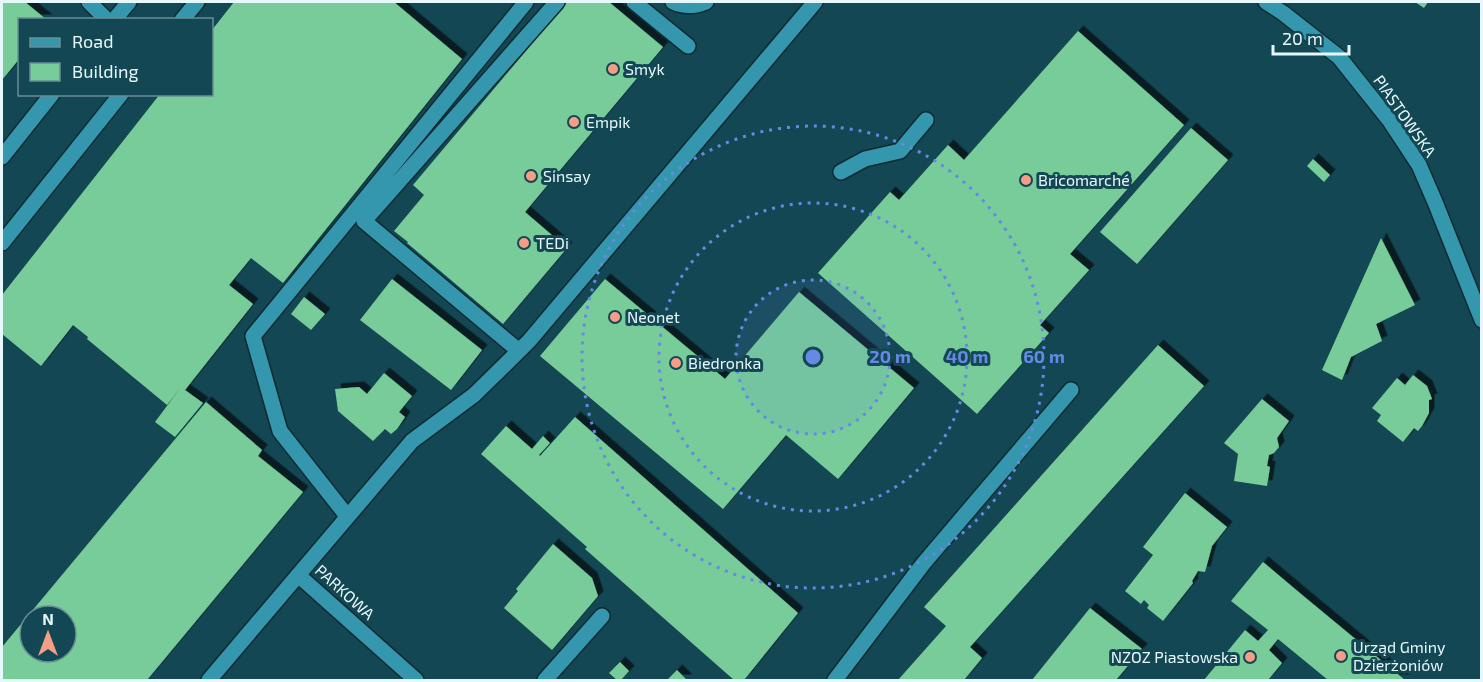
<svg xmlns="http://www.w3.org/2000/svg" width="1483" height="682" viewBox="0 0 1483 682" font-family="'Exo 2',sans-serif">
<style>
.building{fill:#7c9;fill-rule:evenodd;filter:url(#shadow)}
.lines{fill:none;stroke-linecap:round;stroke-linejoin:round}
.minor-casing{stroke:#0d2b33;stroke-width:18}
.minor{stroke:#3497ad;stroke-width:15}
.ring{fill:none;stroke:#648ae5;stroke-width:3;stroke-dasharray:3 6}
.poi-dot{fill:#f49e87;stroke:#134753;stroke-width:2}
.labels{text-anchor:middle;stroke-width:6;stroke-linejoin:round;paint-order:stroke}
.poi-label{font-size:16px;fill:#e7f8fd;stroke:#134753;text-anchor:start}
.street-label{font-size:16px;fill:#e7f8fd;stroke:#134753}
.centre{fill:#648ae5;stroke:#134753;stroke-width:3}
.ring-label{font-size:18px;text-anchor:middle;font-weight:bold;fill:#648ae5;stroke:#134753;stroke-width:6;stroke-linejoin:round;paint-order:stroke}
</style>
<defs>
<filter id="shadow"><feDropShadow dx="5.5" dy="-5.5" stdDeviation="0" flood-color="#0009"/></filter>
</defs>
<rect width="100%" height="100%" fill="#134753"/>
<path class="building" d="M2 2H25L47 20H20V58L2 80Z
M234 2H394L462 59 283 283 251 258 229 285 253 304 185 390 203 403 175 437 155 422 181 387 167 405 87 339 88 337 73 325 41 366 2 334V295L160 94H212V30Z
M567 2H609L663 47 525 212 567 248 503 324 407 243 408 242 394 231 424 195 413 185Z
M1415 2H1428L1424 8Z
M1078 31 1184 125 1070 254 1089 270 1040 325 1049 333 977 414 818 273 890 192 899 200 948 145 964 160Z
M1191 128 1228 160 1137 264 1100 232Z
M1313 159 1330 175 1324 182 1307 166Z
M1381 238 1415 305 1376 324 1382 341 1351 357 1342 380 1322 370Z
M392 279 482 350 451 390 360 320Z
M605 279 725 379 799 292 914 388 838 479 786 435 723 509 540 356Z
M304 297 325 314 311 330 291 314Z
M1158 345 1204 386 970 647 982 658 964 680H898L946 626 924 607Z
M384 373 412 396 399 412 405 417 397 429 391 434 385 429 373 441 338 411 335 389 359 387 367 394Z
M1413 375 1427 386 1432 399 1429 400V413L1422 426 1418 431 1414 428 1403 442 1377 421 1381 415 1372 408 1397 378 1405 385Z
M1262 399 1289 421 1277 438 1279 447 1274 453 1269 455 1267 466 1270 467 1267 486 1234 481 1238 454 1224 443Z
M206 402 262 450 258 456 303 492 147 680H2V647ZM30 616H66V652H30Z
M575 417 798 613 744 680H734L585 549 587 547 481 454 506 426 532 449 543 436 550 443 539 455 540 456Z
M1185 493 1227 527 1212 546 1205 572 1198 571 1192 581 1193 583 1163 621 1147 608 1149 605 1144 600 1141 604 1125 591 1153 555 1143 547Z
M553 544 592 578 598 596 552 650 504 608 518 591 516 589Z
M1263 562 1301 594 1405 680H1328L1278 639 1269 650 1282 663 1268 680H1204L1245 630 1258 641 1268 630 1231 601Z
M1090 608 1142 649 1116 680H1032Z
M620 662 629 671 621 680H617L609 673Z
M677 670 687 680H667Z"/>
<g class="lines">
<defs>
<path id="minor" d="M89 2 107 20
M634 2 688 46
M673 2C684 7 694 7 706 2
M1266 2 1283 13 1339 57 1390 121 1419 165 1435 202 1482 320
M114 20 129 2
M182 20 197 2
M2 157 52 94
M841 172 865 159 900 151 926 120
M2 243 121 94
M519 351 364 221 557 2
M347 516 280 431 253 336 526 2
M298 575 416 680
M209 680 412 441 474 395 529 341 815 2
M545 680 602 616
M835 680 923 564 1071 390"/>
</defs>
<use href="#minor" class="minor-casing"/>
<use href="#minor" class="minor"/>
</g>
<circle cx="813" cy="357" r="77" fill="#648ae5" fill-opacity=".12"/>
<g class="ring">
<circle cx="813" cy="357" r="77"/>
<circle cx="813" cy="357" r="154"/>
<circle cx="813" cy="357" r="231"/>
</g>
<g class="poi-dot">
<circle cx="613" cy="69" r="6"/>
<circle cx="574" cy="122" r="6"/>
<circle cx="531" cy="176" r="6"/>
<circle cx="1026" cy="180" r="6"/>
<circle cx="524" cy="243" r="6"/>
<circle cx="615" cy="317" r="6"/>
<circle cx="676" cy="363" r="6"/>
<circle cx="1341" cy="656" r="6"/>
<circle cx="1250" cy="657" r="6"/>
</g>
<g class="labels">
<g class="poi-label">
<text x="625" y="75">Smyk</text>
<text x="586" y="128">Empik</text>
<text x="543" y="182">Sinsay</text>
<text x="1038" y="186">Bricomarché</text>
<text x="536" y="249">TEDi</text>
<text x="627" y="323">Neonet</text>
<text x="688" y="369">Biedronka</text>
<text x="1353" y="653">Urząd Gminy<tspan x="1353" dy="18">Dzierżoniów</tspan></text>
<text x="1238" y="663" text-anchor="end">NZOZ Piastowska</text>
</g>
<g class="street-label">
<text transform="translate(1405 116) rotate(55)" y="6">PIASTOWSKA</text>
<text transform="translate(345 592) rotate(42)" y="6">PARKOWA</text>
</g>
</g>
<circle cx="813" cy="357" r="9" class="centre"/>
<g class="ring-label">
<text x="890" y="363">20 m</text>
<text x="967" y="363">40 m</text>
<text x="1044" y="363">60 m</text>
</g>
<rect width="1483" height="682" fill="none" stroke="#e7f8fd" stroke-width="6"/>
<rect x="18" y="18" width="195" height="78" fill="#134753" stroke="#688e97" stroke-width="1.5"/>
<rect x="30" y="38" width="30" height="9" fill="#3497ad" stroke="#688e97" stroke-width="1.5"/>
<text x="72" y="48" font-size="18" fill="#e7f8fd">Road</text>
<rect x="30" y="63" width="30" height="18" fill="#77cc99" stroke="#688e97" stroke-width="1.5"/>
<text x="72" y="78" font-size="18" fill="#e7f8fd">Building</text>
<g transform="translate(48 634)"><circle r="28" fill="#134753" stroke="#688e97" stroke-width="1.5"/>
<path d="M0-4.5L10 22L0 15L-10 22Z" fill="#f49e87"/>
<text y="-9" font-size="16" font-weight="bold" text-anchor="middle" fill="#e7f8fd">N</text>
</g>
<path d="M1273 45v9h76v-9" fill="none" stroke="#e7f8fd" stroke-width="3"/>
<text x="1282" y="45" font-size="18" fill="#e7f8fd" stroke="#134753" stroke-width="4.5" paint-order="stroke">20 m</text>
</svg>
